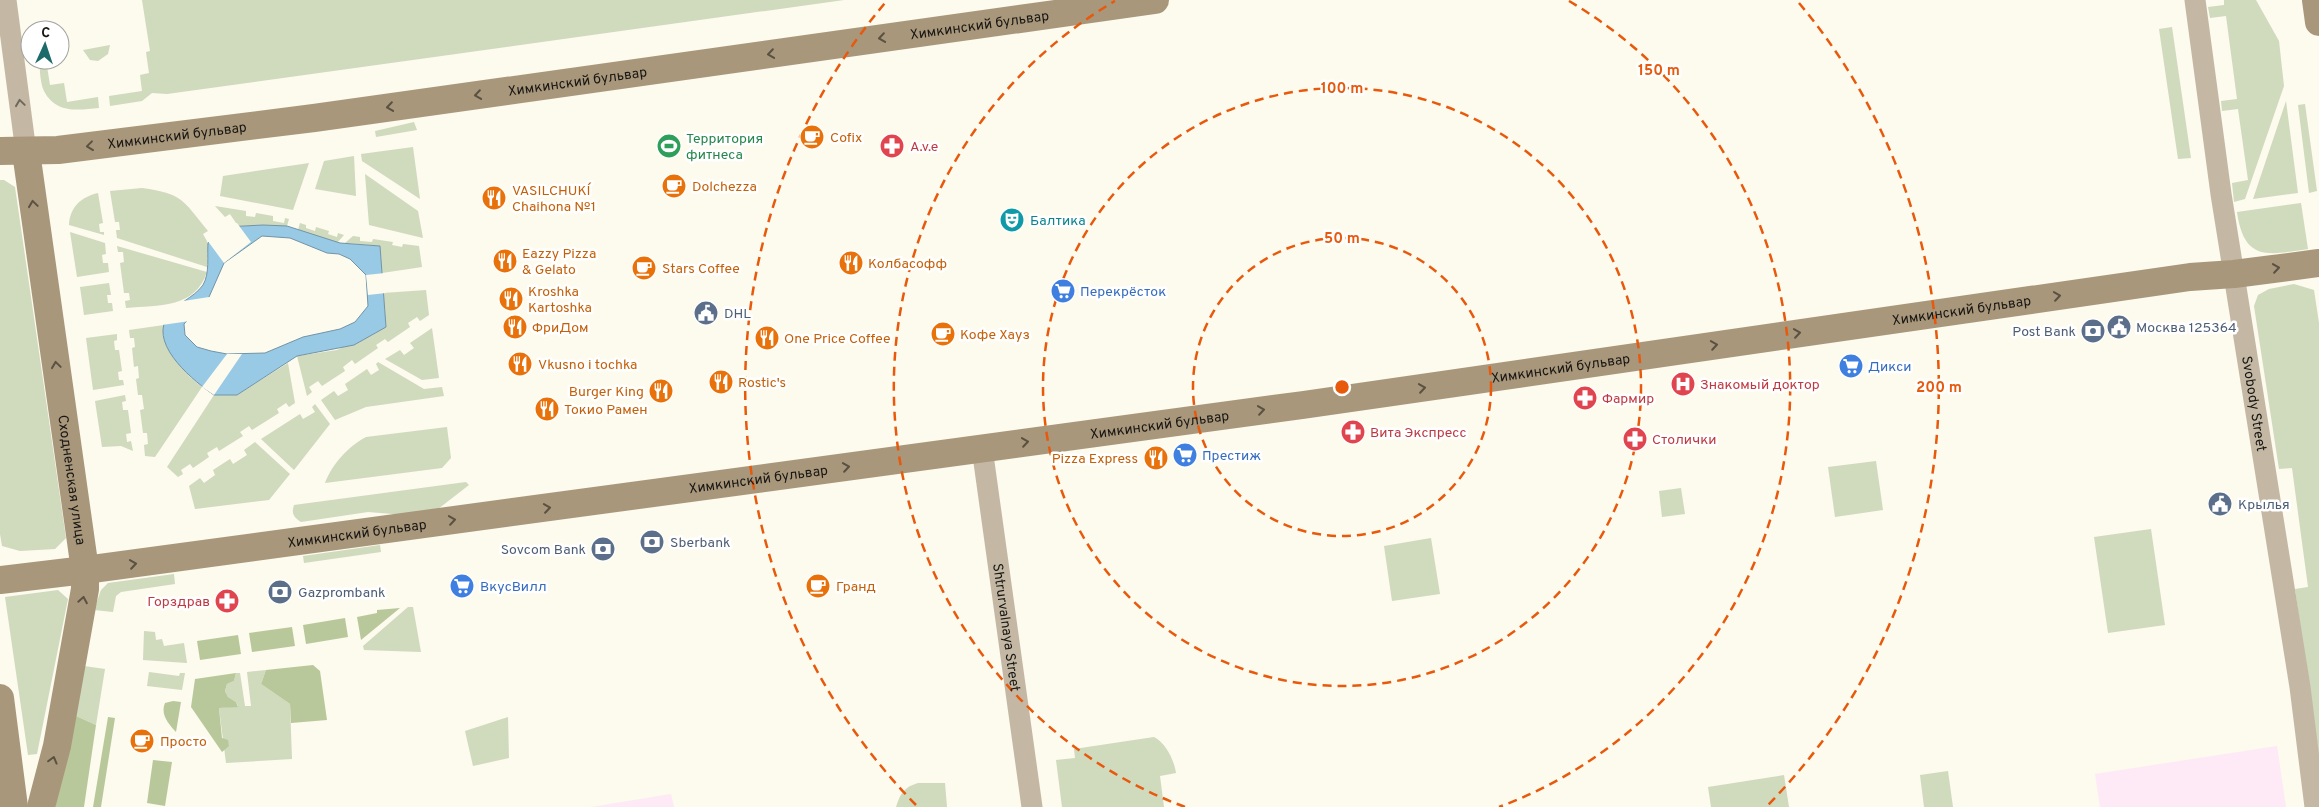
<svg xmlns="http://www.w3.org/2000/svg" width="2319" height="807" viewBox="0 0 2319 807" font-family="Overpass,sans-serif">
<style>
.education{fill:#fee9f7}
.green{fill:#d0dabd}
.forest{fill:#b9c89b}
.water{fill:#98c9e5;stroke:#7294a6;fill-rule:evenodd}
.pier{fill:#fdfaee}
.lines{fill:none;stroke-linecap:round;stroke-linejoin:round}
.street{stroke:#c4b8a5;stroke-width:21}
.secondary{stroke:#a9977c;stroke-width:28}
.oneway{stroke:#595142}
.oneway2{stroke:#6e685c}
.ring{fill:none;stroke:#e8590c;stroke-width:2.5;stroke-dasharray:9 6}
.labels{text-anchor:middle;stroke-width:5;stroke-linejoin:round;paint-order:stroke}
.street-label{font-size:14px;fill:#181713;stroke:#fff}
.food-label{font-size:14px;fill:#c56008;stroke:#fff;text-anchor:start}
.leisure-label{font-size:14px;fill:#27864d;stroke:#fff;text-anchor:start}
.health-label{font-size:14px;fill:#be3a42;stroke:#fff;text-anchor:start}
.culture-label{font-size:14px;fill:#0d838f;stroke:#fff;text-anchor:start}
.shop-label{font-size:14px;fill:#366cbe;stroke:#fff;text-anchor:start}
.service-label{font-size:14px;fill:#4e5e75;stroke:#fff;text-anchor:start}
.centre{fill:#e8590c;stroke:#fff;stroke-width:2.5}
.ring-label{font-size:15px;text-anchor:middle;font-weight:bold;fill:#e8590c;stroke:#fff;stroke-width:5;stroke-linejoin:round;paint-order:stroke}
</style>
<rect width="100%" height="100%" fill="#fdfaee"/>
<path class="education" d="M2277 746 2286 807H2100L2095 774Z
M671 794 674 807H591Z"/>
<path class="green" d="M142 0H844L167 94 152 93 142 101 110 106 109 96 142 91 140 75 149 73 146 52 150 51Z
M2224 0H2256L2279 41 2284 86 2245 199 2234 202 2232 183 2248 180 2238 109 2222 111 2221 101 2237 99 2226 16 2210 18 2208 7 2224 5Z
M2172 27 2191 158 2178 159 2159 29Z
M110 45 108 54 98 61 90 60 83 50Z
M39 60H46L50 85 64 83 67 102 98 97 99 108C78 110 56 114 44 91 40 83 40 69 39 60Z
M2286 101 2298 193 2253 199Z
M2305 104 2317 191 2309 193 2298 105Z
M414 122 417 130 376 137 375 131Z
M413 147 420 199 362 161 361 154Z
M354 156 356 196 315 189 324 161Z
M309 163 293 210 220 196 223 176Z
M365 174 418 211 423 238 369 225Z
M0 180H4L15 187 66 538 55 549 20 551 2 546 0 534Z
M142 188C183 194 182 199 208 231L203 234 208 243 207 267 117 238 116 230H120L119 222H115L110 191Z
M98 193 103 223 99 224 100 232H104V235L69 225C70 207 81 197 98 193Z
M2301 203 2308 249C2268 255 2244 262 2237 212Z
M215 206 246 211V216L255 217 256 213 273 216V221L284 223 285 218 289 219 287 226H238L230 214 225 217Z
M300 223 306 225V228L315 231 316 227 329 231 328 234 337 237 338 233 344 235 337 243 298 230Z
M70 232 105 243 106 254 102 255 103 263H108L109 272 77 277Z
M353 236 360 237V241L372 242 373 239 393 242 392 245 402 247 403 244 419 246 422 267 382 273 380 246 345 243Z
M117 246 207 272C195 309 158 305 126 308L125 301 130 300 129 293H124L120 263 124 262 123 252H118Z
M109 283 111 295H107L108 303H112L113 311 84 315 80 287Z
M2294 284 2314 290 2319 323V761L2295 589 2308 587 2292 468 2279 469 2254 306 2258 295 2269 289Z
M426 290 429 315 420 321 417 317 408 323 410 327 388 342 385 339 376 345 378 348 355 364 352 360 343 367 345 371 322 386 318 381 309 387 312 392 307 396 297 356 337 350 386 327 383 293Z
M164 325 163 336 189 376 202 387 155 457 145 456 144 445 148 444 147 433H143L140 410 144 409 142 395H138L136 379 139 378 138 366 134 367 132 348 135 347 134 338H130L129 330Z
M432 328 439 378 422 380 385 359 400 350 404 355 414 348 410 343Z
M117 334V340L114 341 115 350H119L122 371 118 372 119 380H123L124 385 93 390 86 338Z
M378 362 424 389 442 387 444 396 366 407 335 420 321 400 334 391 338 396 348 390 345 384 367 369 371 375 379 370 376 364Z
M288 363 295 403 289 407 286 403 277 409 279 413 252 430 249 426 240 432 243 436 219 451 217 447 207 453 209 457 193 468 190 464 181 470 183 474 178 477 167 467 214 395H237Z
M125 395 126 401 122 402 123 410H128L131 433 126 434 127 442 131 441 133 451 121 446 102 447 95 401Z
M315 404 330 424 294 470 261 439 300 414 303 419 315 412 312 407Z
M447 427 451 458 442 468 325 483C332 464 349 446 366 437Z
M255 442 290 474 269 500 195 509 189 486 200 478 204 483 215 475 213 470 230 459 233 464 247 455 244 450Z
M1876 461 1883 510 1835 517 1828 467Z
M466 482 469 485 438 509 405 515 368 512 301 522C294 517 291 514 294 505Z
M1681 488 1685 514 1662 517 1659 491Z
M2151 529 2165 625 2108 633 2094 537Z
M1431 538 1440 594 1392 601 1384 546Z
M380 545 381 552 304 563 303 556Z
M174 574 175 584 121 592 116 596 113 612 94 610 101 590 108 583Z
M58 590 68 599 37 754 28 755 5 597Z
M408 607H413L421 652 364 650 363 646Z
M144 631 155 632 156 640 162 639 164 646 184 643 187 663 143 660Z
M84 666 105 669 96 725 74 715Z
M266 670 261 684 290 704 292 759 226 763 219 708 238 706 236 702 228 697 225 691 227 684 234 681 236 673H240L245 706H251L247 672Z
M149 672 179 676 180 673H185L182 690 147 686Z
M508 717 509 758 473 766 465 731Z
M1154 737C1166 743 1174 760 1176 773L1160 776 1164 807H1062L1056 760 1075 758 1074 749Z
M1948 771 1953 807H1924L1920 775Z
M1784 775 1789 807H1711L1708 787Z
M918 783H945L947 807H896C900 794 904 787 918 783Z"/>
<path class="forest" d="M400 608 361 640 357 617 377 613V610Z
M345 618 348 637 306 644 303 625Z
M292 627 295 646 252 652 249 633Z
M238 635 241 654 200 660 197 641Z
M313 665 320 671 327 720 291 723 290 704 261 684 266 670Z
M236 673 234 681 227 684 225 691 228 697 236 702 238 707 219 708 222 738 228 740 229 746 222 752 191 707 195 679Z
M173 701 181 702 176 732C169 724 160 715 165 703Z
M74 715 96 725 84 807H55Z
M108 717 115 718 101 807H93Z
M153 760 172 762 165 806 147 803Z"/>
<path class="water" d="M263 225 287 226 340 243 380 246 386 327 354 345 297 356 237 395H214C195 382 151 347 166 319 175 303 193 299 203 285 210 273 207 256 208 243L226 227ZM262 236 290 238 327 253 339 254 350 259 366 275 368 306 355 322 340 329 303 337 265 353 227 354 211 351 197 347 185 335 184 324 209 297 224 263Z"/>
<path class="pier" d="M237 223 251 242 224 263 207 240 215 231 225 225Z
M385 273 386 293 368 295 366 275Z
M209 297 210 300 190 321 162 325 164 317 177 302Z
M227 354H242L214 395 202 387Z"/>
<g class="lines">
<g class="street">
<path d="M6 0 26 152"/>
<path id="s1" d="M2195 0 2221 194 2300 687 2315 807"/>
<path id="s2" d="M982 448 1032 807"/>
</g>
<g class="secondary">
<path d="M2316 0 2319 22"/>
<path id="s3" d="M0 151 58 150 314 118 1155 0"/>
<path id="s4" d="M26 152 85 570V589L57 746 41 807"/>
<path id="s5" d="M0 580 85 570 1303 405 2190 277 2234 274 2319 263"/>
<path d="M0 698 14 807"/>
</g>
</g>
<defs><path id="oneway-chevron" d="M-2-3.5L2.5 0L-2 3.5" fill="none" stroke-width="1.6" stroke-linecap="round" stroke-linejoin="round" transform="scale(1.25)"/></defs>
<g class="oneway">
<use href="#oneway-chevron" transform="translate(882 38) rotate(172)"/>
<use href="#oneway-chevron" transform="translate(771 54) rotate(172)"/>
<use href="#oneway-chevron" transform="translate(478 95) rotate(172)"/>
<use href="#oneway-chevron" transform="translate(390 107) rotate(172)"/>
<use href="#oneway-chevron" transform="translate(90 146) rotate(173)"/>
<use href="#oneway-chevron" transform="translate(33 204) rotate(-98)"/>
<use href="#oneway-chevron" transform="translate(2276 268) rotate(-8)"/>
<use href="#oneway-chevron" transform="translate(2057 296) rotate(-8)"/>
<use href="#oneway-chevron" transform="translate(1797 333) rotate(-8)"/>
<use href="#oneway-chevron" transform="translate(1714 345) rotate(-9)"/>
<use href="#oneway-chevron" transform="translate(56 365) rotate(-98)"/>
<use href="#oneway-chevron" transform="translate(1422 388) rotate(-8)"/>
<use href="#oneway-chevron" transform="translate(1261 410) rotate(-8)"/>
<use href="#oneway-chevron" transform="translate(1025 442) rotate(-8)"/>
<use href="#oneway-chevron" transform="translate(846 467) rotate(-8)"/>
<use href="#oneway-chevron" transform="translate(547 508) rotate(-8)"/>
<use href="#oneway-chevron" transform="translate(452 520) rotate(-8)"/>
<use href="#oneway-chevron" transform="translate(133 564) rotate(-8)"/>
<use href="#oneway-chevron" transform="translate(83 600) rotate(-80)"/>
<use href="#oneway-chevron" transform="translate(53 760) rotate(-75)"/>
</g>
<use class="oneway2" href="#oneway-chevron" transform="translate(20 103) rotate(-98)"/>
<g class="ring">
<circle cx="1342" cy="387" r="149"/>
<circle cx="1342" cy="387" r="299"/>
<path d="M1185 807A448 448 0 0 1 1115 1M1569 1A448 448 0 0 1 1499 807"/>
<path d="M916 805A597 597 0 0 1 885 3M1799 3A597 597 0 0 1 1768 805"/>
</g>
<defs>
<symbol id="cafe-disc" viewBox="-11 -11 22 22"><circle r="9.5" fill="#e8710a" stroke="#fff"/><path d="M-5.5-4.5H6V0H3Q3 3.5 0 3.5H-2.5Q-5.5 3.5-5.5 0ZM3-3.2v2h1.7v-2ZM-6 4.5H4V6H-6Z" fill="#fff"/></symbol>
<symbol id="stadium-disc" viewBox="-11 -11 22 22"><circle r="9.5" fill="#2e9e5b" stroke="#fff"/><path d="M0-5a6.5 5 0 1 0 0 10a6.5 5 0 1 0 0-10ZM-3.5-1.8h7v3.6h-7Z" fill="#fff"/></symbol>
<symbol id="pharmacy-disc" viewBox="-11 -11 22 22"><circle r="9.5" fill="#e0444e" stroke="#fff"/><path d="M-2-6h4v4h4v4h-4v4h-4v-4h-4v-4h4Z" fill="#fff"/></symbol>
<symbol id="restaurant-disc" viewBox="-11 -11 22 22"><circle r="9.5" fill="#e8710a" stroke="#fff"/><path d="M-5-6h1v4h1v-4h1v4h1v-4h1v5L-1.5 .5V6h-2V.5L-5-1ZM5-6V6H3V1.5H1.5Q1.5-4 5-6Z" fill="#fff"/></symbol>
<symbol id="theatre-disc" viewBox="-11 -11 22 22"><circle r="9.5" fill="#0f9aa8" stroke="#fff"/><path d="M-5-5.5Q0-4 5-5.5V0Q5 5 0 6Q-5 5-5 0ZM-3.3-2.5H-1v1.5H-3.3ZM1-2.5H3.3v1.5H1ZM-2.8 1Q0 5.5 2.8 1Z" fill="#fff"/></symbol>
<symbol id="supermarket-disc" viewBox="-11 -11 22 22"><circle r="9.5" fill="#3f7fe0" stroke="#fff"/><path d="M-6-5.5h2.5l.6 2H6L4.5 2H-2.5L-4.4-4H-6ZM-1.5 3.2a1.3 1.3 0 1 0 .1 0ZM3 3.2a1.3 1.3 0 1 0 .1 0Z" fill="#fff"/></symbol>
<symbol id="civic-disc" viewBox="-11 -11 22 22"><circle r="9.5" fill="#5c6f8a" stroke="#fff"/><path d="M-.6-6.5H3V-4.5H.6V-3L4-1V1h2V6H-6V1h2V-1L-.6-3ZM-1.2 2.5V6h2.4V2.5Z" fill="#fff"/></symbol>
<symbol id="bank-disc" viewBox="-11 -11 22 22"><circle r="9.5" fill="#5c6f8a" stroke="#fff"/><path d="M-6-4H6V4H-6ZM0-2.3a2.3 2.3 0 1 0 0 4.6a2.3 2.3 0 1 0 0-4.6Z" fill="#fff"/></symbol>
<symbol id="hospital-disc" viewBox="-11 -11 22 22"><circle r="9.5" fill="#e0444e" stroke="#fff"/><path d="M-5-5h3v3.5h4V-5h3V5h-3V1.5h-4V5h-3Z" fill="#fff"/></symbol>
</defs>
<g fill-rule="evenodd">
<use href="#cafe-disc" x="798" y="123" width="28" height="28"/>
<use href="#stadium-disc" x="655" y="132" width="28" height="28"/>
<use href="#pharmacy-disc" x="878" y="132" width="28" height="28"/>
<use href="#cafe-disc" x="660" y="172" width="28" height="28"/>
<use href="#restaurant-disc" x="480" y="184" width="28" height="28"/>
<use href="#theatre-disc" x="998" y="206" width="28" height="28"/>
<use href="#restaurant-disc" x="491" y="247" width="28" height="28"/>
<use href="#restaurant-disc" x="837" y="249" width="28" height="28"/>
<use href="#cafe-disc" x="630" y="254" width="28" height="28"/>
<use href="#supermarket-disc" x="1049" y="277" width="28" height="28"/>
<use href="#restaurant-disc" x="497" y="285" width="28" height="28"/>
<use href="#civic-disc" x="692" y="299" width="28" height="28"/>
<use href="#restaurant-disc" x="501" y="313" width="28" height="28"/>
<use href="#civic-disc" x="2105" y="313" width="28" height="28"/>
<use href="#bank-disc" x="2079" y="317" width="28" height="28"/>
<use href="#cafe-disc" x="929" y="320" width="28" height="28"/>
<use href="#restaurant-disc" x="753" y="324" width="28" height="28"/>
<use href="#restaurant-disc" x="506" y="350" width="28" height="28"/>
<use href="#supermarket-disc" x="1837" y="352" width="28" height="28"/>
<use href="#restaurant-disc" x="707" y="368" width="28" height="28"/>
<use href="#hospital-disc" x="1669" y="370" width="28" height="28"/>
<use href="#restaurant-disc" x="647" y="377" width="28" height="28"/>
<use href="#pharmacy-disc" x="1571" y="384" width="28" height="28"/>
<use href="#restaurant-disc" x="533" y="395" width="28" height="28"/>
<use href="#pharmacy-disc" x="1339" y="418" width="28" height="28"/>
<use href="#pharmacy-disc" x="1621" y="425" width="28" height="28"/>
<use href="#supermarket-disc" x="1171" y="441" width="28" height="28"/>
<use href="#restaurant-disc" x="1142" y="444" width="28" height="28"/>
<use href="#civic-disc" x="2206" y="490" width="28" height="28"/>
<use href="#bank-disc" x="638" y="528" width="28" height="28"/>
<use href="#bank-disc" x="589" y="535" width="28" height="28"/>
<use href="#supermarket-disc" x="448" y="572" width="28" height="28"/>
<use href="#cafe-disc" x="804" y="572" width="28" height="28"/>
<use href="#bank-disc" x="266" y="578" width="28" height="28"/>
<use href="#pharmacy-disc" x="213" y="587" width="28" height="28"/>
<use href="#cafe-disc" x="128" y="727" width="28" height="28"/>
</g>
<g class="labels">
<g class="street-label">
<text dy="5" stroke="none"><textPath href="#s3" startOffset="988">Химкинский бульвар</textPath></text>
<text dy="5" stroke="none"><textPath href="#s3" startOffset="582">Химкинский бульвар</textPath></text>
<text dy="5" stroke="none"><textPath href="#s3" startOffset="178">Химкинский бульвар</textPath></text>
<text dy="5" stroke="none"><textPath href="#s5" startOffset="1980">Химкинский бульвар</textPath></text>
<text dy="5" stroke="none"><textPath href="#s5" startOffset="1575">Химкинский бульвар</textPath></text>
<text dy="5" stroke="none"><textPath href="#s1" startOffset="408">Svobody Street</textPath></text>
<text dy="5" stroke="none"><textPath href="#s5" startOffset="1170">Химкинский бульвар</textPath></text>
<text dy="5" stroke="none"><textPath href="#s5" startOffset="765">Химкинский бульвар</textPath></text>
<text dy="5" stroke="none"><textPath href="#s4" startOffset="331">Сходненская улица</textPath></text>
<text dy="5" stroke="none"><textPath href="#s5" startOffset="360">Химкинский бульвар</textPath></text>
<text dy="5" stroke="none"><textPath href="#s2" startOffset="181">Shtrurvalnaya Street</textPath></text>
</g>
<g class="food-label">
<text x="830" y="142">Cofix</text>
<text x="692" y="191">Dolchezza</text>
<text x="512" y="195">VASILCHUKÍ<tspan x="512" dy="16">Chaihona №1</tspan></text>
<text x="522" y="258">Eazzy Pizza<tspan x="522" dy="16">&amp; Gelato</tspan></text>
<text x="868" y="268">Колбасофф</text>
<text x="662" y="273">Stars Coffee</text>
<text x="528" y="296">Kroshka<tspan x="528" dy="16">Kartoshka</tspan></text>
<text x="532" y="332">ФриДом</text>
<text x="960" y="339">Кофе Хауз</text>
<text x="784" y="343">One Price Coffee</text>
<text x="538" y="369">Vkusno i tochka</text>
<text x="738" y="387">Rostic's</text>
<text x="644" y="396" text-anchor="end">Burger King</text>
<text x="564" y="414">Токио Рамен</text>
<text x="1138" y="463" text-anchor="end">Pizza Express</text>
<text x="836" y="591">Гранд</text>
<text x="160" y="746">Просто</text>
</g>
<g class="leisure-label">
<text x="686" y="143">Территория<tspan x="686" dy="16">фитнеса</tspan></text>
</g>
<g class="health-label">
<text x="910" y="151">A.v.e</text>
<text x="1700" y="389">Знакомый доктор</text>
<text x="1602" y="403">Фармир</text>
<text x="1370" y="437">Вита Экспресс</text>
<text x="1652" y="444">Столички</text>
<text x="210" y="606" text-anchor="end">Горздрав</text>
</g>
<g class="culture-label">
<text x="1030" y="225">Балтика</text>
</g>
<g class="shop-label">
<text x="1080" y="296">Перекрёсток</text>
<text x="1868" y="371">Дикси</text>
<text x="1202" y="460">Престиж</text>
<text x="480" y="591">ВкусВилл</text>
</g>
<g class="service-label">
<text x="724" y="318">DHL</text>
<text x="2136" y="332">Москва 125364</text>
<text x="2076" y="336" text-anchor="end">Post Bank</text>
<text x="2238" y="509">Крылья</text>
<text x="670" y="547">Sberbank</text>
<text x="586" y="554" text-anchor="end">Sovcom Bank</text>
<text x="298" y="597">Gazprombank</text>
</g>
</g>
<circle cx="1342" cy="387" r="8" class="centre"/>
<g class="ring-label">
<text x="1659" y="75">150 m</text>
<text x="1342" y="93">100 m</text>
<text x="1342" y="243">50 m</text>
<text x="1939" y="392">200 m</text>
</g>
<g transform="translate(45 45) rotate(3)"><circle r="24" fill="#ffffff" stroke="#a3a2a1"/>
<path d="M0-4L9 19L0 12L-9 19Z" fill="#1d6a6a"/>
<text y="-8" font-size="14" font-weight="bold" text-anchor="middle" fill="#181713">С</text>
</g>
</svg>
